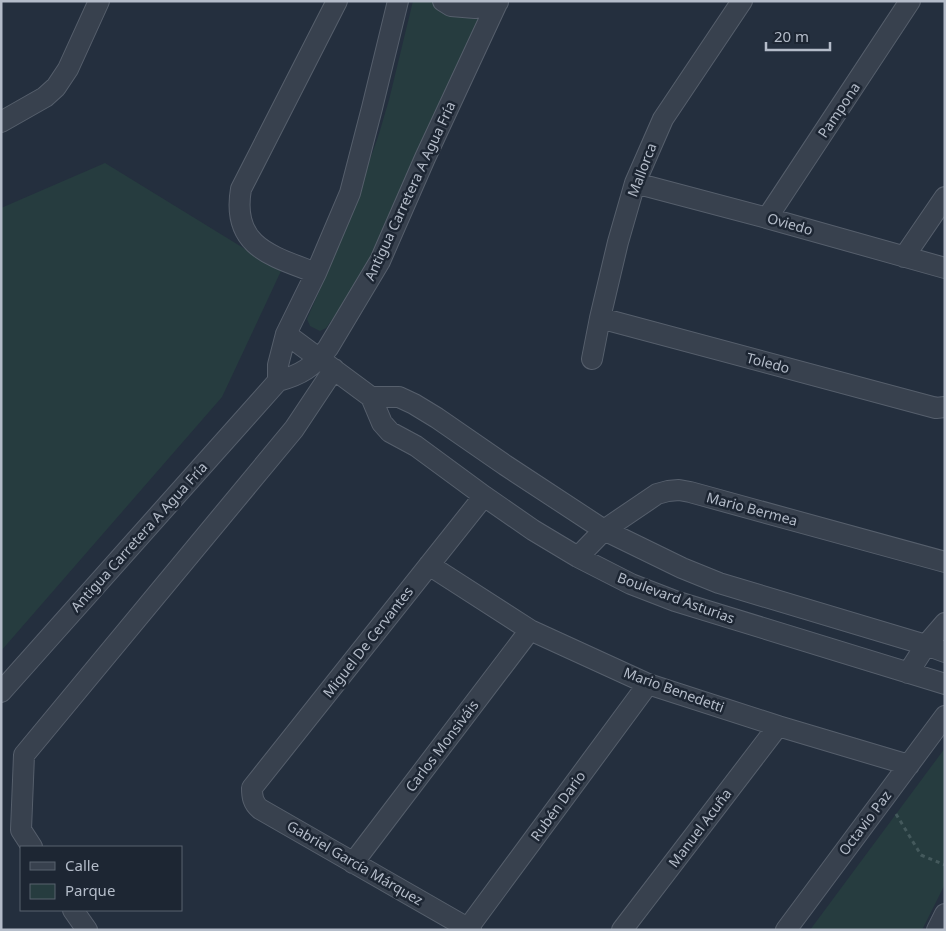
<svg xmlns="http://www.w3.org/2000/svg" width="946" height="931" viewBox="0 0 946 931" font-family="'Noto Sans',sans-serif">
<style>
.green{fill:#263c3f}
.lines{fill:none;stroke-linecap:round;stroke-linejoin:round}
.minor-casing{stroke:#565f6c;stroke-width:22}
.path{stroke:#44595c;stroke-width:3;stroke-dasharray:4 4;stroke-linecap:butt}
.minor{stroke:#38414e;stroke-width:20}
.labels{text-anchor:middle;stroke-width:5;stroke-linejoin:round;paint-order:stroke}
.street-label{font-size:14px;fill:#b4bcc9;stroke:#1d2633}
</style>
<rect width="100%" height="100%" fill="#242f3e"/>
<path class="green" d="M413 1H430L446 10 484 14 376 259 326 328 320 331 310 326 307 319 337 250 378 137 389 100Z
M105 163 281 271 222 397 1 651V208Z
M945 748V884L922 930H810Z"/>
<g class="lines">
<defs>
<path id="minor" d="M443 1 451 6 475 8 498 2
M1 122 45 97 56 87 68 69 99 1
M635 183 767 218 945 268
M767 218 910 1
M904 257 945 197
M316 273C272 256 231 247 241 189L337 1
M600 318 936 408 945 407
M286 334 371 397 382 423 390 432 416 446 484 496 533 530 578 557 631 584 675 601 945 684
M592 359 600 318 618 242 635 183 663 119 742 1
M278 381V365L286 334 316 273 350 193 372 108 398 1
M371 397H399L414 404 437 418 505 465 604 530 682 568 719 583 926 645 945 652
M578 557 604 530 657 494 668 491 679 490 690 492 945 562
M429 565 530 630 648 684 778 726 909 765
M908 673 926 645 945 623
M1 692 278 381C301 375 313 367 328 348L380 261 425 158 498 1
M32 847 21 830 24 755 294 429 334 369
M353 863 530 630
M73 910 87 930
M468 928 648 684
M471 930 260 809C253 803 252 797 252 788L484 496
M622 930 778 726
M786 930 945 716
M937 930 945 914"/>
</defs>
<use href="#minor" class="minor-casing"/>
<path class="path" d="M896 814 921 855 945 865"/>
<use href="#minor" class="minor"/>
</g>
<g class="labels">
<g class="street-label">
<text transform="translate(839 110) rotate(-56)" y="5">Pampona</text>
<text transform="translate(642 170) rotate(-69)" y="5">Mallorca</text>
<text transform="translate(410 191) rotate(-65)" y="5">Antigua Carretera A Agua Fría</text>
<text transform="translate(790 224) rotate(16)" y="5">Oviedo</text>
<text transform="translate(768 363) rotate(15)" y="5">Toledo</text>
<text transform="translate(752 509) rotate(15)" y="5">Mario Bermea</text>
<text transform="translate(139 537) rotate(-48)" y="5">Antigua Carretera A Agua Fría</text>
<text transform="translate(676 598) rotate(20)" y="5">Boulevard Asturias</text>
<text transform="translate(368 642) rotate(-52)" y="5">Miguel De Cervantes</text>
<text transform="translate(674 690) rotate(20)" y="5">Mario Benedetti</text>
<text transform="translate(442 746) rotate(-53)" y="5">Carlos Monsiváis</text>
<text transform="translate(558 806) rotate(-54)" y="5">Rubén Dario</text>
<text transform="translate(865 823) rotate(-53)" y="5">Octavio Paz</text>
<text transform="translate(700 828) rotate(-53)" y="5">Manuel Acuña</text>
<text transform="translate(355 863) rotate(30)" y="5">Gabriel García Márquez</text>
</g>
</g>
<rect width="946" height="931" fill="none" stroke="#b4bcc9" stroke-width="5"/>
<rect x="20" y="846" width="162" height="65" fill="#1d2633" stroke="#59626f"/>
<rect x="30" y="862" width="25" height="8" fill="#38414e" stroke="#59626f"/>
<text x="65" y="871" font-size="15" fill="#b4bcc9">Calle</text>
<rect x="30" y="884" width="25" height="15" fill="#263c3f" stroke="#59626f"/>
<text x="65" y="896" font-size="15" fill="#b4bcc9">Parque</text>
<path d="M766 42v8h64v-8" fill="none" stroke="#b4bcc9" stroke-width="2.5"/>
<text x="774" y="42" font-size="15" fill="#b4bcc9" stroke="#1d2633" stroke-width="4" paint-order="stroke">20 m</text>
</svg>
